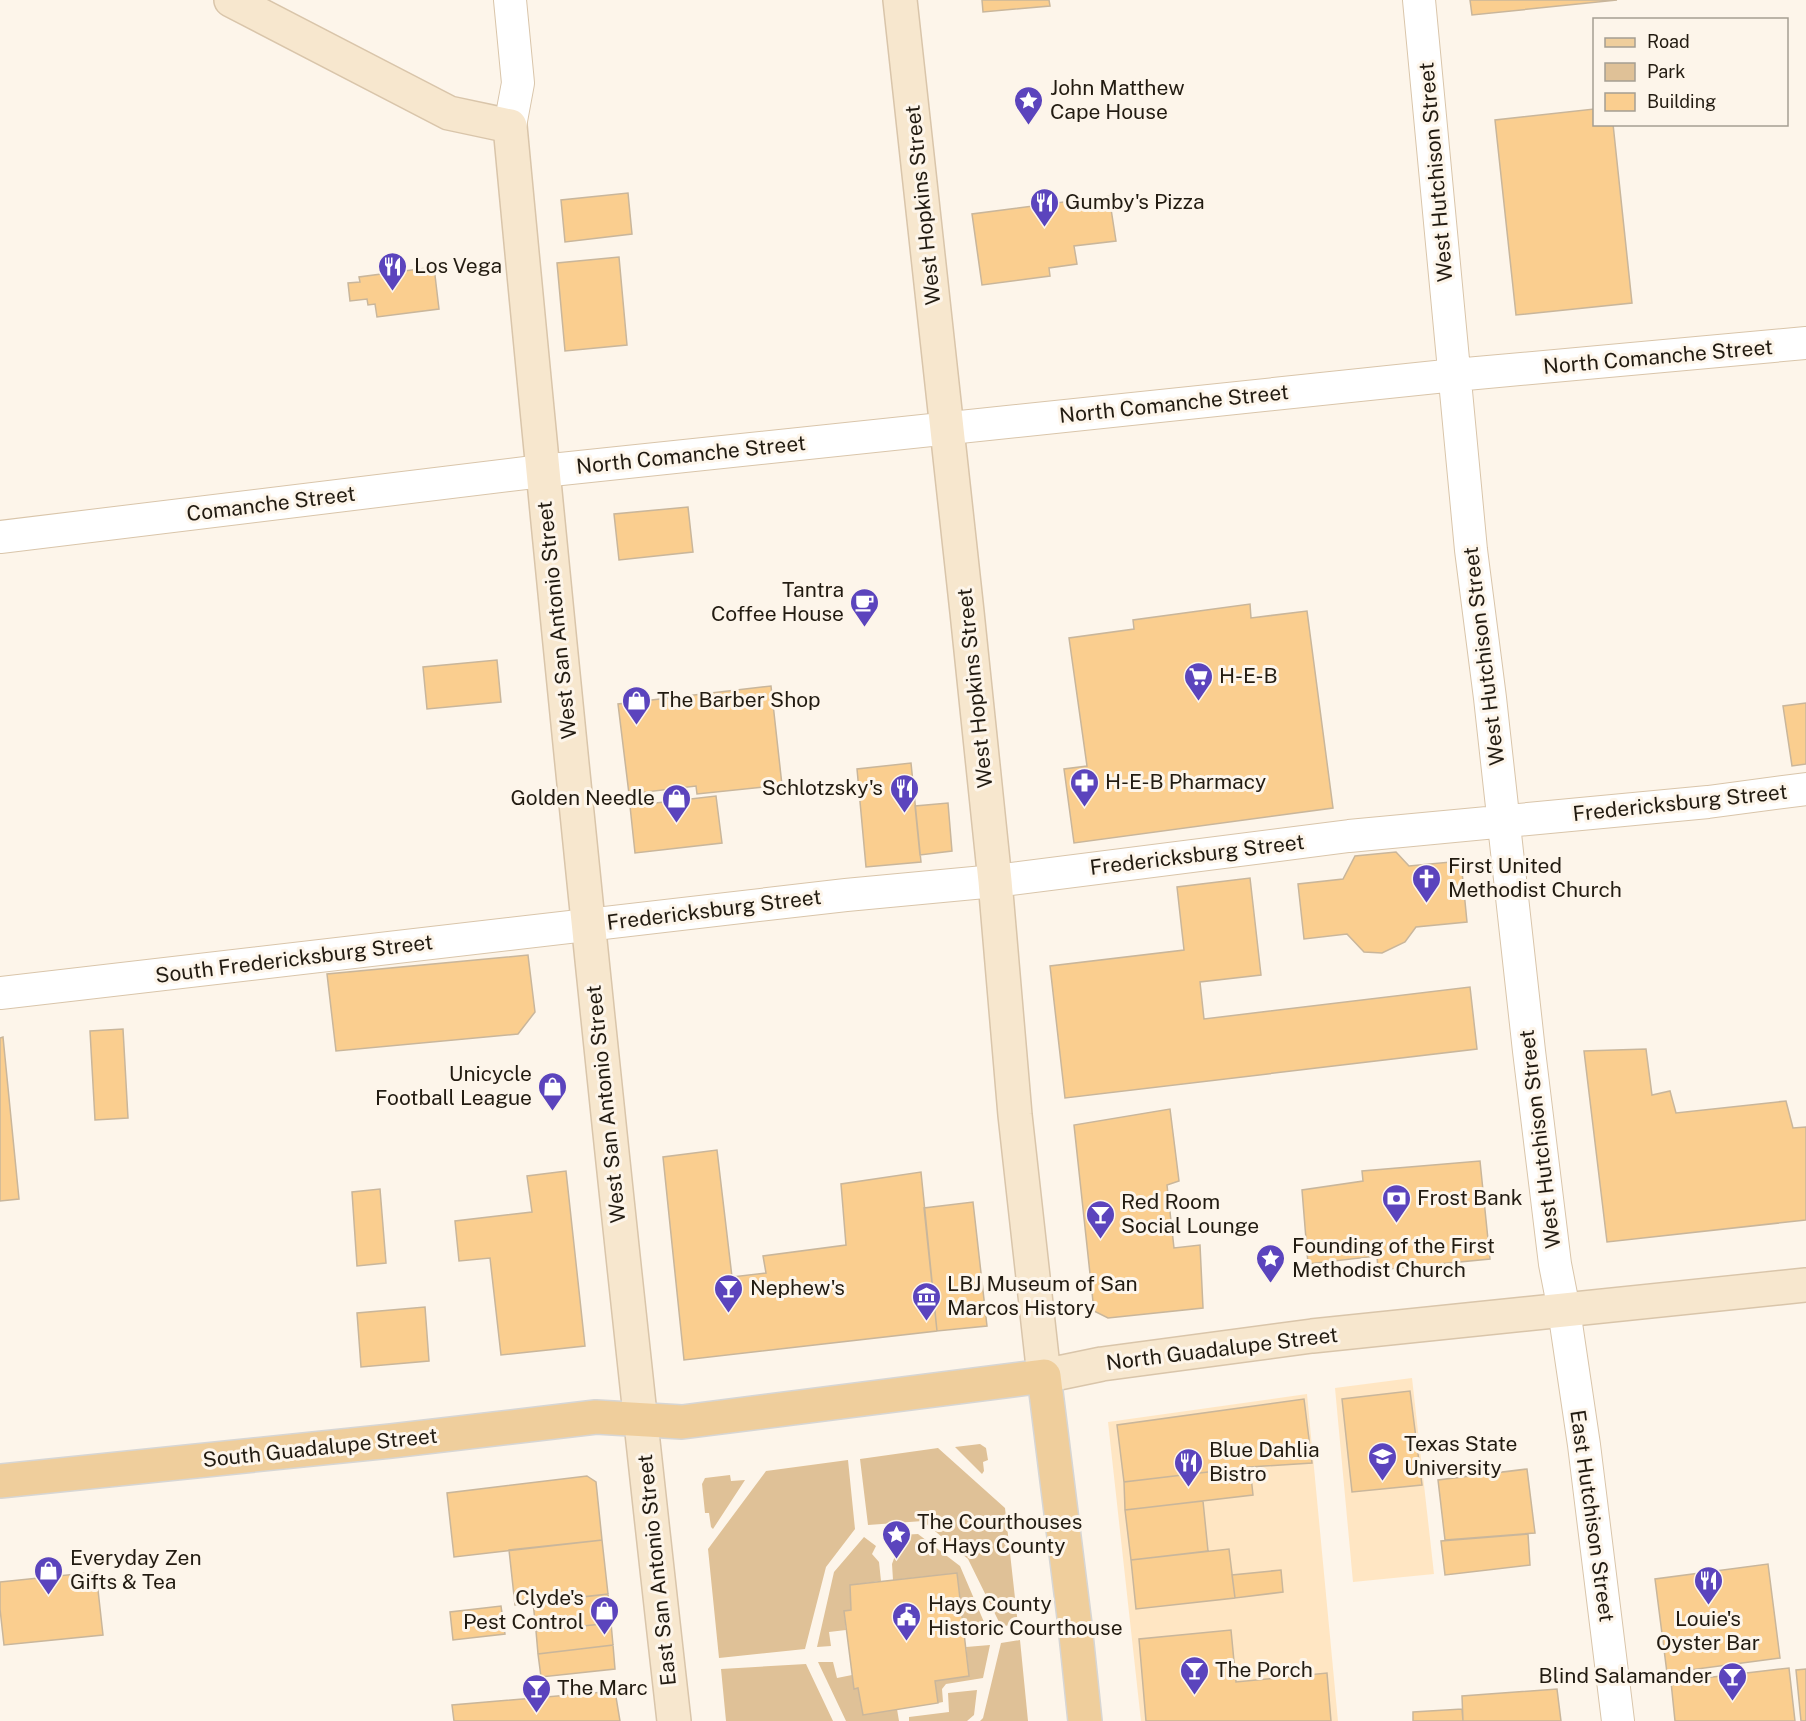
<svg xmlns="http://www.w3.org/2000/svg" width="1806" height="1721" viewBox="0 0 1806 1721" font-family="'Public Sans',sans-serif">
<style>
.built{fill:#ffe6c3}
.green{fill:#dfc197}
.building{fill:#face8f;stroke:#c9b69b;stroke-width:1.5}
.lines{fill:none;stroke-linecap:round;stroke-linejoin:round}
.street-casing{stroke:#d9c5aa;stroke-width:34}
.secondary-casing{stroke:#d9c5aa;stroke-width:36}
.primary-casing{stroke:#d7d6d4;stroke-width:36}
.street{stroke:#fff;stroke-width:32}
.secondary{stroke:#f7e7ce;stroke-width:33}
.primary{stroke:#efce9c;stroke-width:33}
.labels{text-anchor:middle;stroke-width:6;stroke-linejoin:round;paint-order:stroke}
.poi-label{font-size:21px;fill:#221b11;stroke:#fdf5ea;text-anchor:start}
.street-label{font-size:21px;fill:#221b11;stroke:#fdf5ea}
</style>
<rect width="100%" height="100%" fill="#fdf5ea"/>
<path class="built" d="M1412 1378 1434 1574 1353 1582 1335 1388Z
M1307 1394 1338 1721H1141L1108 1422Z"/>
<path class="green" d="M980 1444 986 1448 988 1460 983 1462 984 1471 982 1474 955 1447Z
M938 1448 1005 1508 1018 1625 1001 1626 968 1559 923 1521 868 1525 860 1459Z
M848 1460 855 1529 826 1567 805 1649 719 1658 708 1549 766 1471Z
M730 1475 731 1481 745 1480 713 1529 711 1527 709 1513H705L702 1484 705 1478Z
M918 1534 960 1566 987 1629 964 1630 957 1573 893 1580 892 1564 896 1553 892 1546 900 1535Z
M864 1537 876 1546 872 1554 879 1562 881 1581 850 1585 851 1610 844 1611 846 1630 829 1632 831 1646 817 1647 834 1572Z
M1020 1640 1028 1721H980L983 1718 1001 1643Z
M990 1645 983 1678 946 1684 942 1689 943 1702 938 1703 935 1681 969 1676 966 1647Z
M818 1662H833L837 1678 852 1675 854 1689 858 1688 863 1715 897 1709 899 1721H846Z
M806 1664 833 1721H726L721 1669Z
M977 1690 974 1715 967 1721H909V1717L949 1712 948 1693Z"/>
<path class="building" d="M982 0H1049L1050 6 983 12Z
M1470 0H1617L1472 15Z
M1594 109V124H1613L1632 303 1516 315 1495 120Z
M628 193 632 234 565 242 561 200Z
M1109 196 1116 241 1074 246 1077 264 1049 268 1050 276 982 285 972 214Z
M619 257 627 345 565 351 557 263Z
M434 267 439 309 377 317 375 304 368 305 367 299 350 301 348 283 360 282 359 277Z
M688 507 693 552 619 560 614 514Z
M1250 604 1251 618 1307 611 1333 808 1074 843 1064 769 1087 766 1069 638 1134 629 1133 620Z
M497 660 501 702 427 709 423 667Z
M771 686 782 785 697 794 696 786 629 794 618 704Z
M1806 703V764L1792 766 1783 706Z
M911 763 921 862 866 867 857 769Z
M716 796 722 843 635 853 630 806Z
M948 803 952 851 920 855 915 806Z
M1396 852 1409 866 1461 861 1467 922 1416 927 1405 942 1382 953 1364 952 1347 934 1304 939 1298 884 1343 879 1355 856Z
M1250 878 1261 975 1200 982 1204 1019 1470 987 1477 1049 1065 1098 1050 966 1184 950 1177 887Z
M528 955 535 1012 518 1034 336 1051 327 974Z
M123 1029 128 1118 95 1120 90 1031Z
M3 1037 19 1199 0 1201V1038Z
M1646 1049 1652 1095 1670 1091 1676 1113 1786 1101 1793 1128 1806 1127V1220L1607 1242 1584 1051Z
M1170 1109 1179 1181 1167 1185 1174 1248 1200 1245 1203 1308 1108 1318 1094 1311 1074 1125Z
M717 1150 732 1277 766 1273 763 1256 846 1245 841 1184 921 1172 937 1331 684 1360 663 1157Z
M1480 1161 1490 1259 1378 1270 1377 1256 1308 1264 1302 1190 1363 1181 1362 1171Z
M566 1171 585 1346 501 1355 490 1258 459 1261 455 1221 532 1212 527 1176Z
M380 1189 386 1263 357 1266 352 1192Z
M973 1202 987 1326 937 1331 924 1208Z
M425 1307 429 1361 361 1367 357 1313Z
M1410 1391 1422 1485 1352 1492 1342 1399Z
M1304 1399 1312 1463 1250 1467 1124 1482 1117 1425Z
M1250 1467 1253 1495 1125 1510 1124 1482Z
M1527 1469 1535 1533 1445 1540 1438 1480Z
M587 1476 596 1482 602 1540 454 1557 447 1493Z
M1203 1501 1208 1551 1131 1560 1125 1510Z
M1528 1534 1530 1565 1445 1575 1441 1541Z
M602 1540 608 1594 515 1605 509 1550Z
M1229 1549 1235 1598 1136 1609 1131 1560Z
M1768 1564 1780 1658 1667 1673 1655 1579Z
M1281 1570 1283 1592 1235 1598 1232 1575Z
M96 1572 103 1635 4 1645 0 1609V1582Z
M957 1573 969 1676 935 1681 938 1703 863 1715 858 1688 854 1689 844 1611 851 1610 850 1585Z
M608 1594 611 1623 536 1631 533 1602Z
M501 1606 505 1634 453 1640 450 1612Z
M611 1623 613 1645 538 1654 536 1631Z
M1231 1630 1236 1682 1327 1673 1331 1721H1146L1139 1639Z
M613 1645 615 1669 541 1677 538 1654Z
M1789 1668 1795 1721H1675L1671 1682Z
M1806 1669V1721H1801L1796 1670Z
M1557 1689 1561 1721H1463L1462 1696Z
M615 1691 620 1721H454L452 1705Z
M1462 1709 1463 1721H1413V1712Z"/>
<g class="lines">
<defs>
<path id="street" d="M510 0 518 83 510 126
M1419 0 1471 550 1490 698 1529 1051 1555 1264 1564 1310 1584 1445 1618 1721
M0 537 542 471 1455 375 1806 343
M0 993 846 895 995 881 1349 836 1708 802 1806 789"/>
<path id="secondary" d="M231 0 449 113 510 126C560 658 614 1190 674 1721
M900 0 967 612 995 881 1015 1115 1044 1376 1102 1364 1312 1336 1806 1285"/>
<path id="primary" d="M0 1481 391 1441 596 1417 682 1422 1044 1376 1075 1625 1085 1721"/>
</defs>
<use href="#street" class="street-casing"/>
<use href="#secondary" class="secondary-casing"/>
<use href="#primary" class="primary-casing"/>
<use href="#street" class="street"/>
<use href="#secondary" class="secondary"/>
<use href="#primary" class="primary"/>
</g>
<defs>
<symbol id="sight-pin" viewBox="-11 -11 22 30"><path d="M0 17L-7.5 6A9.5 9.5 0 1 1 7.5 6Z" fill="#5b44bd" stroke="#fdf5ea"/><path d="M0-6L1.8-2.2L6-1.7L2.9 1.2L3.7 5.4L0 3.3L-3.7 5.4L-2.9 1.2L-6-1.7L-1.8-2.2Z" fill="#fff"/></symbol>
<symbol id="restaurant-pin" viewBox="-11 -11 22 30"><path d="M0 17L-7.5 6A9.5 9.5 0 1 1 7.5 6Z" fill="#5b44bd" stroke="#fdf5ea"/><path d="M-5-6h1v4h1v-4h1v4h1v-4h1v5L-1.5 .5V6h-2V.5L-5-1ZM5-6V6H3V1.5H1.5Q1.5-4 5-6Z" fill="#fff"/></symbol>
<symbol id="cafe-pin" viewBox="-11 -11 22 30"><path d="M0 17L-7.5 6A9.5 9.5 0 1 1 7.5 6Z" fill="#5b44bd" stroke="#fdf5ea"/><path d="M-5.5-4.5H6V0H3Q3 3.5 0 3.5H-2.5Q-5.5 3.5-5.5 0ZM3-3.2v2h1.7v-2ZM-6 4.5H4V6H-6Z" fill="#fff"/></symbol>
<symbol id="supermarket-pin" viewBox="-11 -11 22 30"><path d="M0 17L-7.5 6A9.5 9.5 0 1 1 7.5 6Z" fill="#5b44bd" stroke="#fdf5ea"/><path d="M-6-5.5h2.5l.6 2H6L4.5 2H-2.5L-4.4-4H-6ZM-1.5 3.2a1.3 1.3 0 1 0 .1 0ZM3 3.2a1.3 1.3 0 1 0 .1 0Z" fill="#fff"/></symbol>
<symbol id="shop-pin" viewBox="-11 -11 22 30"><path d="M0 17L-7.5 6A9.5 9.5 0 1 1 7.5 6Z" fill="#5b44bd" stroke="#fdf5ea"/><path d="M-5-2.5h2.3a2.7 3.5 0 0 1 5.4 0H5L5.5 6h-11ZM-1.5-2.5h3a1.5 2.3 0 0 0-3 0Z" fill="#fff"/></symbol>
<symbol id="pharmacy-pin" viewBox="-11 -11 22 30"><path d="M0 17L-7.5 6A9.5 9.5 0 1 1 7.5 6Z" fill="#5b44bd" stroke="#fdf5ea"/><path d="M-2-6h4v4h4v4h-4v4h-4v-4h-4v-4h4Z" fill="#fff"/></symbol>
<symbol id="church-pin" viewBox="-11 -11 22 30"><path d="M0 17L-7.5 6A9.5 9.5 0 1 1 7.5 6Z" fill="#5b44bd" stroke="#fdf5ea"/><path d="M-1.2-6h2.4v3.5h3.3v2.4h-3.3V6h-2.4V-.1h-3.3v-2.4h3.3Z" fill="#fff"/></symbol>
<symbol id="bank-pin" viewBox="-11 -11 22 30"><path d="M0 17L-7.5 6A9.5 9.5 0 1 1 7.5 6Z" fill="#5b44bd" stroke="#fdf5ea"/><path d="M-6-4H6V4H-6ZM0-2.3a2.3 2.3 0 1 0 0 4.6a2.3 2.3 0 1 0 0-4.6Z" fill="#fff"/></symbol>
<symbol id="bar-pin" viewBox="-11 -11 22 30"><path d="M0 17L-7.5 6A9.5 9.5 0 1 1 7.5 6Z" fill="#5b44bd" stroke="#fdf5ea"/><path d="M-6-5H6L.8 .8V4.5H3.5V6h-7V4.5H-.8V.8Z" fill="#fff"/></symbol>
<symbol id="museum-pin" viewBox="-11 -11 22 30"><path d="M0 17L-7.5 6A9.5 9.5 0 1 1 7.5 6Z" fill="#5b44bd" stroke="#fdf5ea"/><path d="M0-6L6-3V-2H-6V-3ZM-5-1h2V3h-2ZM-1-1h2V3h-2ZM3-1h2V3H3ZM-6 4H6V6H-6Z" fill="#fff"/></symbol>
<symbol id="university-pin" viewBox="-11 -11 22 30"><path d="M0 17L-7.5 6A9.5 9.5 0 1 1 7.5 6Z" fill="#5b44bd" stroke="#fdf5ea"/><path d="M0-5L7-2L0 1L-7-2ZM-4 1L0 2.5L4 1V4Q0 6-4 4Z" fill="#fff"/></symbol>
<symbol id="civic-pin" viewBox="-11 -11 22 30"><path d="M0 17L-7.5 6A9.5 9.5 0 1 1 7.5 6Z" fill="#5b44bd" stroke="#fdf5ea"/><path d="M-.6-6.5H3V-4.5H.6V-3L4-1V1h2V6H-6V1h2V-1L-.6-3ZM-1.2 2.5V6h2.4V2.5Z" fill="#fff"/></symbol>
</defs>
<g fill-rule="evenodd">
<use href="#sight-pin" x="1012" y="84" width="33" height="45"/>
<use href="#restaurant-pin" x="1028" y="186" width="33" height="45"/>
<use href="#restaurant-pin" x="376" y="250" width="33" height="45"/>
<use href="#cafe-pin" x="848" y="586" width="33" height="45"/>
<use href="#supermarket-pin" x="1182" y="660" width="33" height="45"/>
<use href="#shop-pin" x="620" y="684" width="33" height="45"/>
<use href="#pharmacy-pin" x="1068" y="766" width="33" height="45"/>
<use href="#restaurant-pin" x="888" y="772" width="33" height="45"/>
<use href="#shop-pin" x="660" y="782" width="33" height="45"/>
<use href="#church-pin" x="1410" y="862" width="33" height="45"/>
<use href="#shop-pin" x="536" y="1070" width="33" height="45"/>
<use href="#bank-pin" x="1380" y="1182" width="33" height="45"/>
<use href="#bar-pin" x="1084" y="1198" width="33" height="45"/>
<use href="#sight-pin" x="1254" y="1242" width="33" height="45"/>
<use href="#bar-pin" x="712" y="1272" width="33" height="45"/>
<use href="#museum-pin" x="910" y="1280" width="33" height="45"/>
<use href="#university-pin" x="1366" y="1440" width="33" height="45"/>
<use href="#restaurant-pin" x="1172" y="1446" width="33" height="45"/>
<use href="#sight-pin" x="880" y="1518" width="33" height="45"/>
<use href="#shop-pin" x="32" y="1554" width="33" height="45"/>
<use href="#restaurant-pin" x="1692" y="1564" width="33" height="45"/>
<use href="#shop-pin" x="588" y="1594" width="33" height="45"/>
<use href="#civic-pin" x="890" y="1600" width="33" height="45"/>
<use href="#bar-pin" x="1178" y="1654" width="33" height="45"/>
<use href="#bar-pin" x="1716" y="1660" width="33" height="45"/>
<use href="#bar-pin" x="520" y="1672" width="33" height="45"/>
</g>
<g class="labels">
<g class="poi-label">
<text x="1050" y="95">John Matthew<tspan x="1050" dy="24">Cape House</tspan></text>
<text x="1065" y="209">Gumby's Pizza</text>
<text x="414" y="273">Los Vega</text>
<text x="844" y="597" text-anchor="end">Tantra<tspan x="844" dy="24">Coffee House</tspan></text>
<text x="1219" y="683">H-E-B</text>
<text x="657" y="707">The Barber Shop</text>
<text x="1105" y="789">H-E-B Pharmacy</text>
<text x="883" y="795" text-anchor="end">Schlotzsky's</text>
<text x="655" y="805" text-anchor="end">Golden Needle</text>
<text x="1448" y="873">First United<tspan x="1448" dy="24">Methodist Church</tspan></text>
<text x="532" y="1081" text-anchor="end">Unicycle<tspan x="532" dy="24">Football League</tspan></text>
<text x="1417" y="1205">Frost Bank</text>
<text x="1121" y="1209">Red Room<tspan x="1121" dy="24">Social Lounge</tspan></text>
<text x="1292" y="1253">Founding of the First<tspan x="1292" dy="24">Methodist Church</tspan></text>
<text x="947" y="1291">LBJ Museum of San<tspan x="947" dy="24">Marcos History</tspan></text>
<text x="750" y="1295">Nephew's</text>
<text x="1404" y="1451">Texas State<tspan x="1404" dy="24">University</tspan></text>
<text x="1209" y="1457">Blue Dahlia<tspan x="1209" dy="24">Bistro</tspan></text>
<text x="917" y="1529">The Courthouses<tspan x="917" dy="24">of Hays County</tspan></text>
<text x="70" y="1565">Everyday Zen<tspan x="70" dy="24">Gifts &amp; Tea</tspan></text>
<text x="584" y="1605" text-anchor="end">Clyde's<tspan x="584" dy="24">Pest Control</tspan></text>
<text x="928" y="1611">Hays County<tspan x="928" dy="24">Historic Courthouse</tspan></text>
<text x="1708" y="1626" text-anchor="middle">Louie's<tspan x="1708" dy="24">Oyster Bar</tspan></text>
<text x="1215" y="1677">The Porch</text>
<text x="1712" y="1683" text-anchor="end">Blind Salamander</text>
<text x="557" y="1695">The Marc</text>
</g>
<g class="street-label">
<text transform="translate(1436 172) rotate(-95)" y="7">West Hutchison Street</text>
<text transform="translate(923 205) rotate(-96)" y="7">West Hopkins Street</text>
<text transform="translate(1658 357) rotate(-5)" y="7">North Comanche Street</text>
<text transform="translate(1174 404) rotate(-6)" y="7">North Comanche Street</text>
<text transform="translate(691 455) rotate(-6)" y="7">North Comanche Street</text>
<text transform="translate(271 504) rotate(-7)" y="7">Comanche Street</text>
<text transform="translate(557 620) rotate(-96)" y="7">West San Antonio Street</text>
<text transform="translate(1484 656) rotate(-97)" y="7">West Hutchison Street</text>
<text transform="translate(975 688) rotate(-96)" y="7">West Hopkins Street</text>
<text transform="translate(1680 803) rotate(-6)" y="7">Fredericksburg Street</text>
<text transform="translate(1197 855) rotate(-7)" y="7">Fredericksburg Street</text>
<text transform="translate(714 910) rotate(-7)" y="7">Fredericksburg Street</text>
<text transform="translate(294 959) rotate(-7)" y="7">South Fredericksburg Street</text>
<text transform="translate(606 1104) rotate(-96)" y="7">West San Antonio Street</text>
<text transform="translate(1540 1139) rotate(-97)" y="7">West Hutchison Street</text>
<text transform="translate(1222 1349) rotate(-7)" y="7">North Guadalupe Street</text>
<text transform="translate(320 1448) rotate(-6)" y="7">South Guadalupe Street</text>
<text transform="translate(1592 1516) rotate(82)" y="7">East Hutchison Street</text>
<text transform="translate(657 1570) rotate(-96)" y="7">East San Antonio Street</text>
</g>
</g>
<rect x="1593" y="18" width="195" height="108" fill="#fdf5ea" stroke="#a59e93" stroke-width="1.5"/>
<rect x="1605" y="38" width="30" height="9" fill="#efce9c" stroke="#a59e93" stroke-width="1.5"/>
<text x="1647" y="48" font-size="18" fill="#221b11">Road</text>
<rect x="1605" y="63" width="30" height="18" fill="#dfc197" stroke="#a59e93" stroke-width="1.5"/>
<text x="1647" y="78" font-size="18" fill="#221b11">Park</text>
<rect x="1605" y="93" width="30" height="18" fill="#face8f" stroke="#a59e93" stroke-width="1.5"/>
<text x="1647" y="108" font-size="18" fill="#221b11">Building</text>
</svg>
